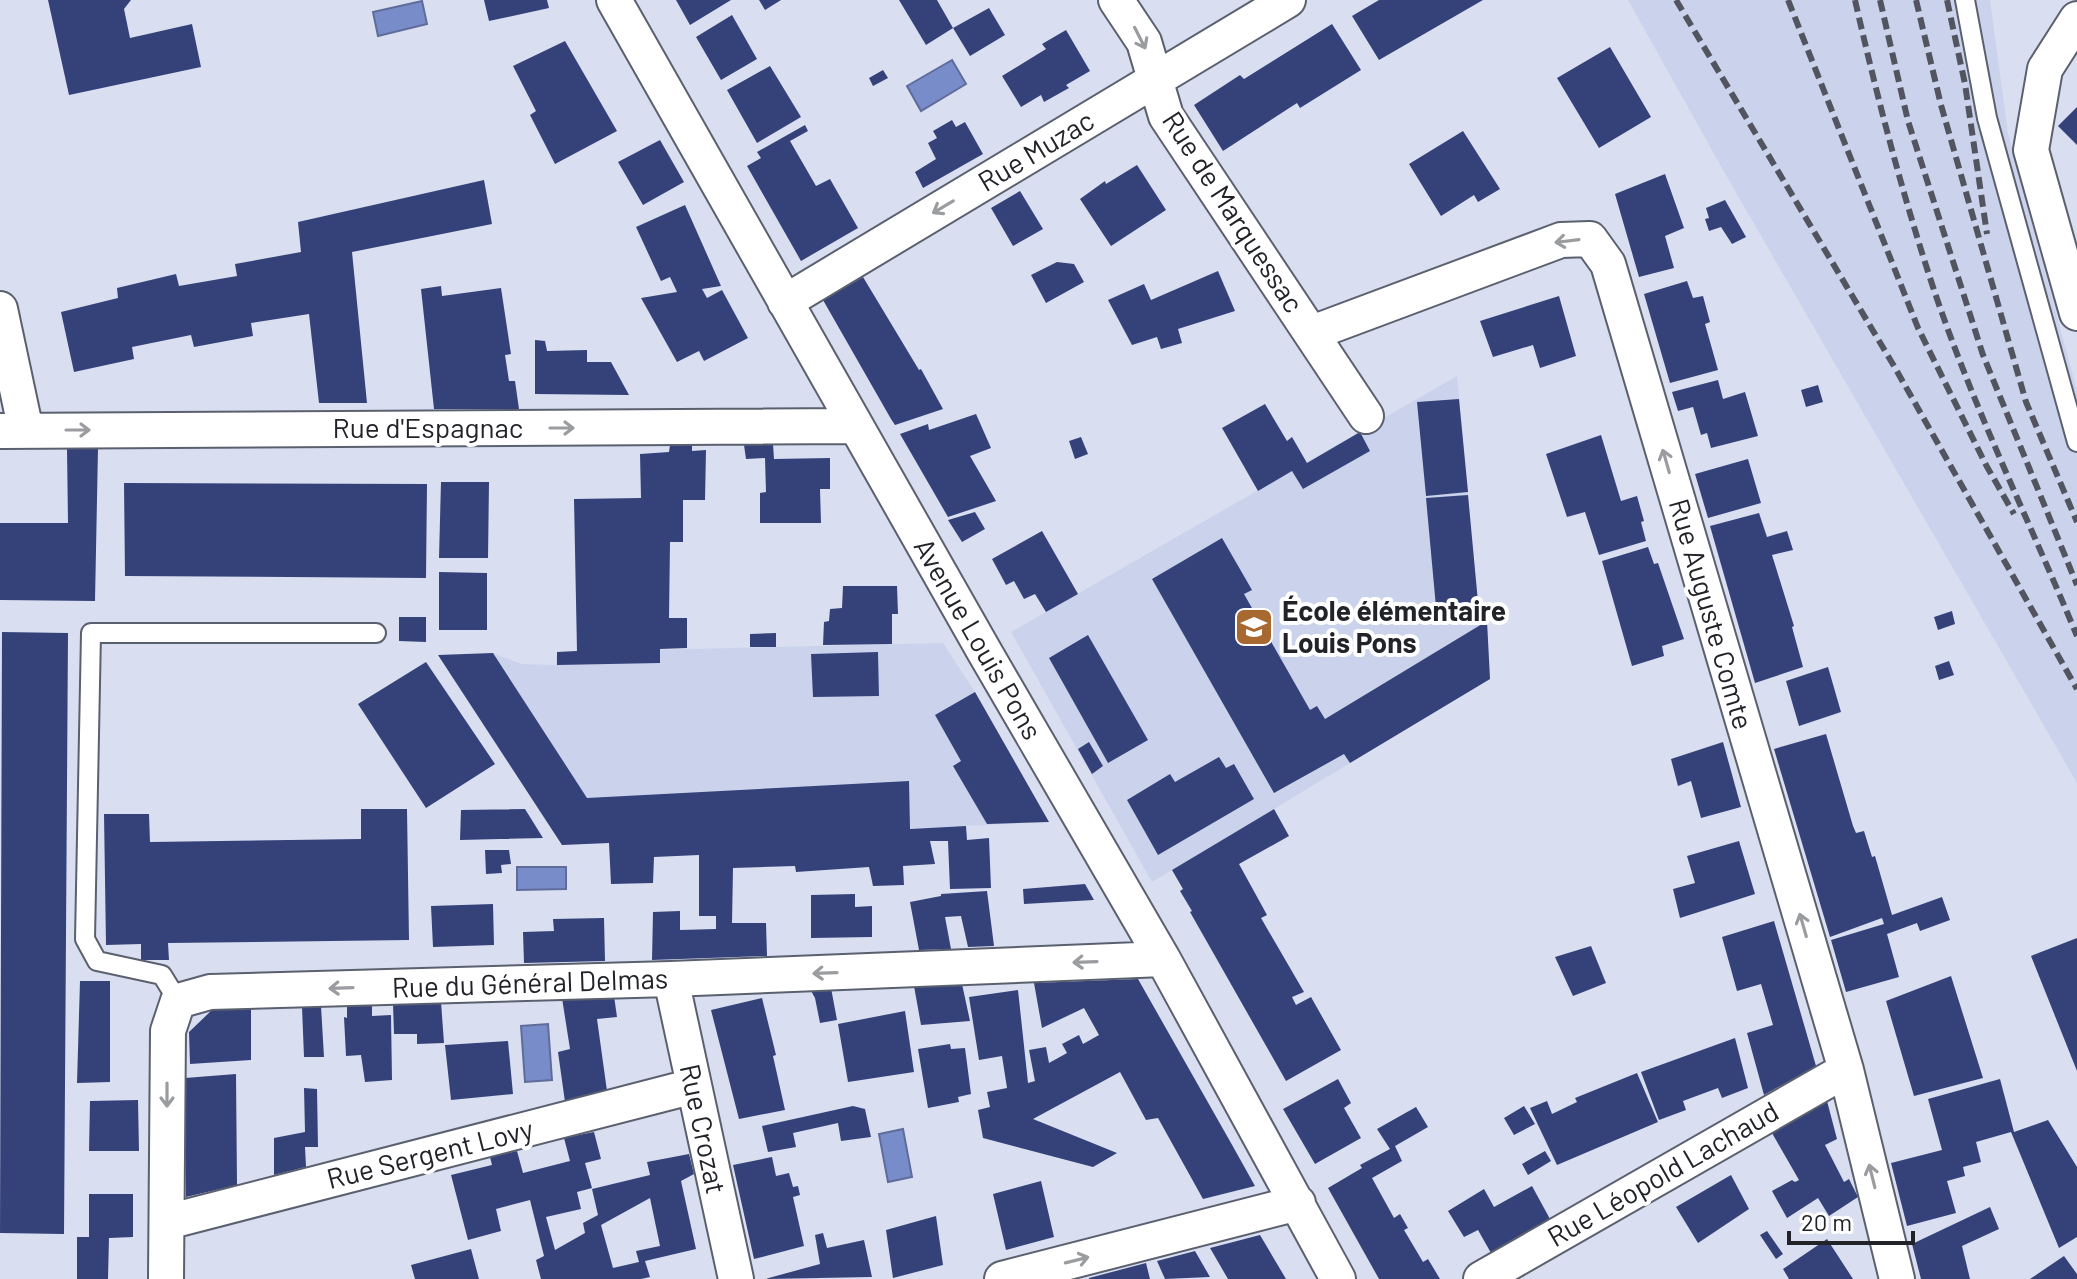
<svg xmlns="http://www.w3.org/2000/svg" width="2077" height="1279" viewBox="0 0 2077 1279" font-family="Barlow,sans-serif">
<style>
.built{fill:#cbd3ec}
.water{fill:#798cca;stroke:#5f6c9a;stroke-width:2}
.building{fill:#344279;fill-rule:evenodd}
.lines{fill:none;stroke-linecap:round;stroke-linejoin:round}
.service-casing{stroke:#5b606f;stroke-width:22}
.minor-casing{stroke:#5b606f;stroke-width:38}
.service{stroke:#fff;stroke-width:18}
.minor{stroke:#fff;stroke-width:34}
.rail{stroke:#52555f;stroke-width:6;stroke-dasharray:12 6;stroke-linecap:butt}
.oneway{stroke:#9b9c9f}
.labels{text-anchor:middle;stroke-width:8;stroke-linejoin:round;paint-order:stroke}
.street-label{font-size:28px;fill:#212329;stroke:#fff}
.poi-label{font-size:28px;font-weight:bold;fill:#212329;stroke:#fff;text-anchor:start}
</style>
<rect width="100%" height="100%" fill="#d9dff1"/>
<path class="built" d="M1628 0H1990L2008 133 2077 391V783L1727 177Z
M1457 376 1479 612 1486 611 1490 679 1152 882 1011 632Z
M943 643 975 692 1049 822 562 845 493 653 521 664 556 665 557 652Z"/>
<path class="water" d="M422 1 427 24 378 36 373 12Z
M952 60 966 84 921 111 907 86Z
M517 867H566V889L517 890Z
M548 1024 552 1080 525 1082 521 1026Z
M903 1129 912 1177 888 1182 879 1134Z"/>
<path class="building" d="M48 0H131L124 9 130 38 192 24 201 67 69 95Z
M484 0H547L549 8 489 21Z
M676 0H731L690 25Z
M759 0H781L765 10Z
M899 0H937L953 28 926 45Z
M1379 0H1483L1379 60 1352 16Z
M989 8 1005 35 970 56 953 28Z
M732 15 757 59 721 80 696 37Z
M1332 24 1361 70 1300 108 1297 103 1223 151 1194 105 1240 75 1244 79Z
M1066 30 1090 71 1066 85 1069 88 1044 102 1041 95 1021 107 1002 76 1046 49 1042 44Z
M565 41 617 131 555 164 530 115 536 111 513 66Z
M1610 47 1651 117 1599 148 1557 78Z
M770 66 801 117 757 143 727 90Z
M883 70 888 78 873 86 869 78Z
M2077 107V145L2058 126Z
M952 120 956 127 965 122 983 154 923 188 915 172 936 159 928 143 937 138 933 131Z
M805 125 808 131 790 141 816 186 830 179 858 228 801 261 747 166 761 158 757 152Z
M1463 131 1500 189 1478 202 1474 195 1441 216 1409 164Z
M660 140 684 182 643 205 618 162Z
M1137 165 1166 210 1111 246 1080 199 1105 181 1106 184Z
M1665 174 1684 228 1665 236 1674 268 1639 277 1615 194Z
M484 180 492 224 352 252 367 403H319L309 314 251 323 253 336 194 347 191 335 132 347 134 359 74 372 61 312 118 298 117 288 176 274 179 286 237 276 235 264 301 252 298 222Z
M1020 191 1043 229 1013 246 991 208Z
M1725 200 1746 237 1732 244 1721 227 1709 231 1705 219 1709 218 1706 208Z
M685 205 721 286 702 289 707 298 722 290 748 338 704 361 699 351 677 362 641 298 677 292 670 277 661 281 636 227Z
M1057 262 1074 264 1084 282 1046 303 1031 275Z
M1218 271 1235 311 1178 329 1182 343 1161 349 1157 337 1132 345 1108 300 1144 284 1151 300Z
M863 277 919 370 921 369 943 409 895 425 891 419 823 300Z
M1687 281 1693 298 1703 296 1710 322 1705 324 1718 370 1670 383 1644 294Z
M441 286 442 296 501 288 511 354 505 355 509 381H515L519 409H434L421 289Z
M1559 296 1576 356 1540 368 1533 345 1493 357 1480 321Z
M535 340 545 341 547 351 587 350V362H611L629 395 535 394Z
M1718 380 1723 399 1745 392 1758 436 1711 448 1707 433 1701 435 1693 407 1678 411 1672 392Z
M1818 385 1823 402 1806 407 1801 390Z
M1459 399 1468 492 1426 496 1417 402Z
M1265 404 1287 441 1292 437 1307 463 1360 432 1370 451 1303 489 1292 471 1258 491 1222 428Z
M976 414 991 448 970 456 996 501 948 517 900 434 928 424 929 430Z
M1601 435 1621 501 1637 496 1644 521 1641 522 1646 541 1599 555 1585 512 1567 517 1546 454Z
M1081 437 1088 454 1075 459 1069 441Z
M692 443V451L706 450 705 500H683V542H670L669 618H687V648L660 649V663L557 665V652L577 651 574 499 641 498 640 454 669 452 670 445Z
M773 444 774 459 830 458V489H820L821 523H760V493L766 492 765 458 746 459 744 445Z
M67 448H98L95 601 0 600V523H68Z
M1748 459 1761 503 1708 518 1695 474Z
M441 482H489L488 558H439Z
M124 483 427 484 426 578 125 576Z
M1468 495 1479 613 1437 618 1426 498Z
M975 512 985 529 962 542 948 520Z
M1759 513 1767 537 1787 531 1793 550 1772 555 1794 626 1792 627 1803 667 1755 683 1710 526Z
M1042 531 1078 594 1046 612 1035 594 1024 599 1014 581 1006 585 992 559Z
M1222 538 1252 590 1244 594 1310 710 1317 706 1325 719 1487 621 1490 679 1350 763 1344 754 1274 793 1152 579Z
M1648 547 1654 564 1658 563 1684 639 1662 646 1664 656 1632 666 1602 561Z
M439 572 487 573V630H439Z
M843 586H897L898 614H892V644L823 645 824 622 829 621 830 609 842 608Z
M1952 611 1955 624 1938 630 1934 617Z
M399 617H426V642L399 641Z
M2 632 68 633 64 1234 0 1233Z
M776 633V647H750V634Z
M1088 635 1148 740 1108 763 1049 658Z
M878 652 879 696 813 697 811 654Z
M493 653 587 798 909 781 910 829 966 826 967 840 989 838 991 888 950 889 948 841H930L935 864 903 866 904 885 873 886 869 867 796 872 795 866 733 868 732 923H766L767 956 652 960 653 912 680 911V930L716 929V916H699V855L654 857 653 883 611 884 609 843 562 845 438 655Z
M1949 661 1954 675 1939 680 1935 666Z
M426 662 495 764 426 808 358 704Z
M1828 667 1841 712 1799 726 1786 681Z
M975 692 1049 822 987 824 953 766 961 761 935 715Z
M1826 734 1853 826 1856 833 1864 831 1872 857 1875 856 1892 915 1942 897 1950 920 1920 931 1917 923 1887 934 1899 977 1846 992 1831 940 1884 924 1882 918 1830 937 1774 749Z
M1089 742 1103 766 1092 774 1078 749Z
M1723 742 1741 807 1701 818 1691 781 1678 786 1671 759Z
M1219 757 1226 768 1234 764 1254 799 1158 855 1127 800 1170 774 1175 782Z
M361 809H407L409 940 168 943 169 960H141V944L106 945 104 814H149L150 842 361 839Z
M525 809 543 838 460 840 461 810Z
M1274 809 1289 836 1239 864 1267 915 1261 918 1304 992 1292 997 1296 1005 1311 997 1341 1050 1286 1081 1190 912 1192 911 1180 891 1183 889 1172 870Z
M1739 841 1755 894 1680 918 1673 889 1695 883 1687 856Z
M485 850H509L511 864 501 865 502 873 486 874Z
M1085 884 1094 900 1024 904 1023 889Z
M987 891 994 946 968 947 961 916 945 917 951 949 919 950 910 902 941 896V894Z
M855 894V907L872 906V937L811 938V895Z
M493 904 494 945 433 947 431 906Z
M604 918 605 961 524 963 523 932 554 931 553 919Z
M1774 921 1816 1066 1764 1095 1747 1033 1773 1025 1761 984 1737 991 1722 937Z
M2077 938V1071L2031 956Z
M1591 946 1606 983 1573 996 1555 957Z
M1951 976 1983 1078 1914 1096 1886 1001Z
M1138 979 1231 1143 1255 1186 1203 1199 1158 1118 1146 1120 1120 1072 1033 1119 1117 1153 1093 1167 983 1138 978 1110 990 1107 987 1092 1007 1088 1002 1056 979 1060 969 997 1018 990 1028 1083 1035 1081 1029 1050 1046 1047 1049 1063 1067 1053 1062 1044 1079 1035 1083 1044 1099 1035 1084 1008 1042 1028 1034 983Z
M80 981H110V1082L77 1083Z
M962 984 970 1021 921 1025 914 986Z
M831 988 837 1020 820 1023 815 998 810 989Z
M614 996 617 1017 597 1019 607 1091 565 1102 558 1052 570 1049 562 998Z
M762 998 776 1055 773 1056 785 1110 739 1119 711 1010Z
M441 1002 444 1043 417 1044V1034H394L393 1004Z
M372 1004V1016L391 1015 392 1080 365 1082 361 1055 346 1056 344 1017 347 1018V1005Z
M321 1006 324 1057H304L302 1007Z
M213 1009H251V1060L190 1064 189 1032Z
M905 1011 914 1072 848 1082 838 1024Z
M1735 1038 1748 1088 1722 1098 1718 1088 1683 1101 1686 1110 1659 1120 1641 1072Z
M508 1041 513 1094 451 1100 445 1045Z
M950 1044 951 1049 965 1048 971 1094 958 1097 959 1102 928 1108 918 1049Z
M1637 1073 1658 1122 1557 1165 1530 1108 1547 1101 1552 1114 1577 1102 1575 1098Z
M236 1074 237 1185 186 1197 185 1078Z
M1338 1079 1351 1103 1344 1108 1361 1138 1315 1164 1283 1109Z
M2000 1079 2014 1132 2048 1120 2077 1167V1237L2059 1248 2011 1132 1976 1142 1981 1162 1963 1167 1965 1176 1947 1181 1956 1213 1907 1226 1891 1163 1942 1150 1928 1099Z
M304 1088 317 1089 318 1147H305L306 1167 274 1175V1138L305 1132Z
M138 1100 139 1151H89L90 1101Z
M1827 1101 1837 1139 1825 1145 1844 1182 1849 1179 1858 1197 1829 1216 1818 1198 1787 1218 1772 1191 1792 1180 1795 1182 1799 1180 1772 1133Z
M853 1106 865 1109 871 1137 841 1141 838 1123 793 1133 796 1147 768 1152 762 1126Z
M1524 1106 1535 1124 1514 1135 1504 1118Z
M1416 1107 1428 1127 1395 1146 1402 1161 1372 1178 1394 1218 1400 1214 1408 1228 1404 1230 1423 1262 1428 1259 1440 1279H1379L1328 1188 1362 1168 1360 1165 1390 1149 1377 1129Z
M594 1132 601 1159 585 1163 592 1188 577 1192 581 1209 546 1217 555 1250 585 1233 583 1223 598 1215 592 1189 650 1175 647 1162 689 1154 694 1174 681 1181 696 1249 645 1261 650 1277 641 1279H541L536 1260 544 1256 530 1200 496 1209 501 1231 468 1240 451 1175 492 1165 490 1157 517 1151 523 1173 570 1161 564 1138ZM650 1198 660 1246 636 1251 639 1262 613 1268 601 1225Z
M1545 1151 1551 1161 1528 1175 1522 1164Z
M772 1157 776 1176 789 1173 793 1187 798 1186 800 1195 793 1197 804 1246 754 1259 733 1165Z
M1731 1175 1749 1209 1698 1243 1676 1207Z
M1041 1181 1054 1237 1006 1250 993 1194Z
M1532 1186 1550 1219 1491 1253 1478 1230 1464 1237 1448 1211 1484 1189 1494 1207Z
M89 1194H133V1237L109 1238 108 1279H77V1237H89Z
M1990 1207 1999 1229 1962 1246 1970 1279H1921L1912 1244Z
M936 1216 943 1265 893 1278 886 1230Z
M1767 1231 1783 1254 1776 1259 1760 1235Z
M823 1233 827 1248 864 1240 872 1277 765 1279 820 1264 815 1235Z
M1260 1235 1286 1279H1228L1210 1248Z
M1827 1239 1853 1279H1789L1783 1269Z
M471 1249 479 1279H415L411 1265Z
M1195 1251 1210 1277 1165 1279 1157 1261Z
M2064 1256 2077 1274V1279H2030Z
M1146 1263 1150 1279H1089V1278Z"/>
<g class="lines">
<defs>
<path id="service" d="M1965 0 1987 118 2077 442
M178 1001 162 975 97 961 85 939 91 633H376"/>
<path id="minor" d="M614 0 984 651 1163 959 1338 1279
M1116 0 1144 42 1166 116 1366 416
M2077 19 2045 69 2031 150 2077 313
M785 302 1288 0
M0 309 26 431
M1312 333 1561 240 1590 239 1608 264 1846 1070 1897 1279
M0 431 856 426
M671 979 736 1279
M167 1222 694 1086
M166 1279 168 1031 178 1001 210 992 671 979 1163 959
M1002 1279 1298 1203
M1481 1279 1846 1070"/>
</defs>
<use href="#service" class="service-casing"/>
<use href="#minor" class="minor-casing"/>
<use href="#service" class="service"/>
<use href="#minor" class="minor"/>
<path class="rail" d="M1676 0 1894 366 2077 689
M1788 0 1918 328 1986 465 2014 514
M1855 0C1877 97 1902 193 1933 287 1973 407 2029 520 2077 636
M1880 0 1908 121 1983 355 2077 585
M1916 0 1941 105 2026 402 2077 522
M1947 0 1965 84 1987 234"/>
</g>
<defs><path id="oneway-shaft" d="M-6 0H5M1.5-3L5.5 0L1.5 3" fill="none" stroke-width="1.6" stroke-linecap="round" stroke-linejoin="round" transform="scale(2)"/></defs>
<g class="oneway">
<use href="#oneway-shaft" transform="translate(1140 38) rotate(63)"/>
<use href="#oneway-shaft" transform="translate(943 207) rotate(149)"/>
<use href="#oneway-shaft" transform="translate(1567 241) rotate(173)"/>
<use href="#oneway-shaft" transform="translate(562 428)"/>
<use href="#oneway-shaft" transform="translate(78 430)"/>
<use href="#oneway-shaft" transform="translate(1666 461) rotate(-106)"/>
<use href="#oneway-shaft" transform="translate(1803 925) rotate(-106)"/>
<use href="#oneway-shaft" transform="translate(1085 962) rotate(178)"/>
<use href="#oneway-shaft" transform="translate(825 973) rotate(178)"/>
<use href="#oneway-shaft" transform="translate(341 988) rotate(178)"/>
<use href="#oneway-shaft" transform="translate(167 1095) rotate(90)"/>
<use href="#oneway-shaft" transform="translate(1872 1176) rotate(-104)"/>
<use href="#oneway-shaft" transform="translate(1077 1260) rotate(-14)"/>
</g>
<defs>
<symbol id="school-square" viewBox="-11 -11 22 22"><rect x="-9" y="-9" width="18" height="18" rx="4" fill="#a7692f" stroke="#fff"/><path d="M0-5L7-2L0 1L-7-2ZM-4 1L0 2.5L4 1V4Q0 6-4 4Z" fill="#fff"/></symbol>
</defs>
<g fill-rule="evenodd">
<use href="#school-square" x="1232" y="605" width="44" height="44"/>
</g>
<g class="labels">
<g class="street-label">
<text transform="translate(1036 151) rotate(-31)" y="10">Rue Muzac</text>
<text transform="translate(1233 212) rotate(57)" y="10">Rue de Marquessac</text>
<text x="428" y="438">Rue d'Espagnac</text>
<text transform="translate(1711 614) rotate(74)" y="10">Rue Auguste Comte</text>
<text transform="translate(978 639) rotate(60)" y="10">Avenue Louis Pons</text>
<text transform="translate(530 983) rotate(-2)" y="10">Rue du Général Delmas</text>
<text transform="translate(703 1129) rotate(78)" y="10">Rue Crozat</text>
<text transform="translate(430 1154) rotate(-14)" y="10">Rue Sergent Lovy</text>
<text transform="translate(1663 1174) rotate(-30)" y="10">Rue Léopold Lachaud</text>
</g>
<g class="poi-label">
<text x="1282" y="621">École élémentaire<tspan x="1282" dy="32">Louis Pons</tspan></text>
</g>
</g>
<path d="M1789 1231v12h124v-12" fill="none" stroke="#212329" stroke-width="4"/>
<text x="1801" y="1231" font-size="24" fill="#212329" stroke="#ffffff" stroke-width="6" paint-order="stroke">20 m</text>
</svg>
